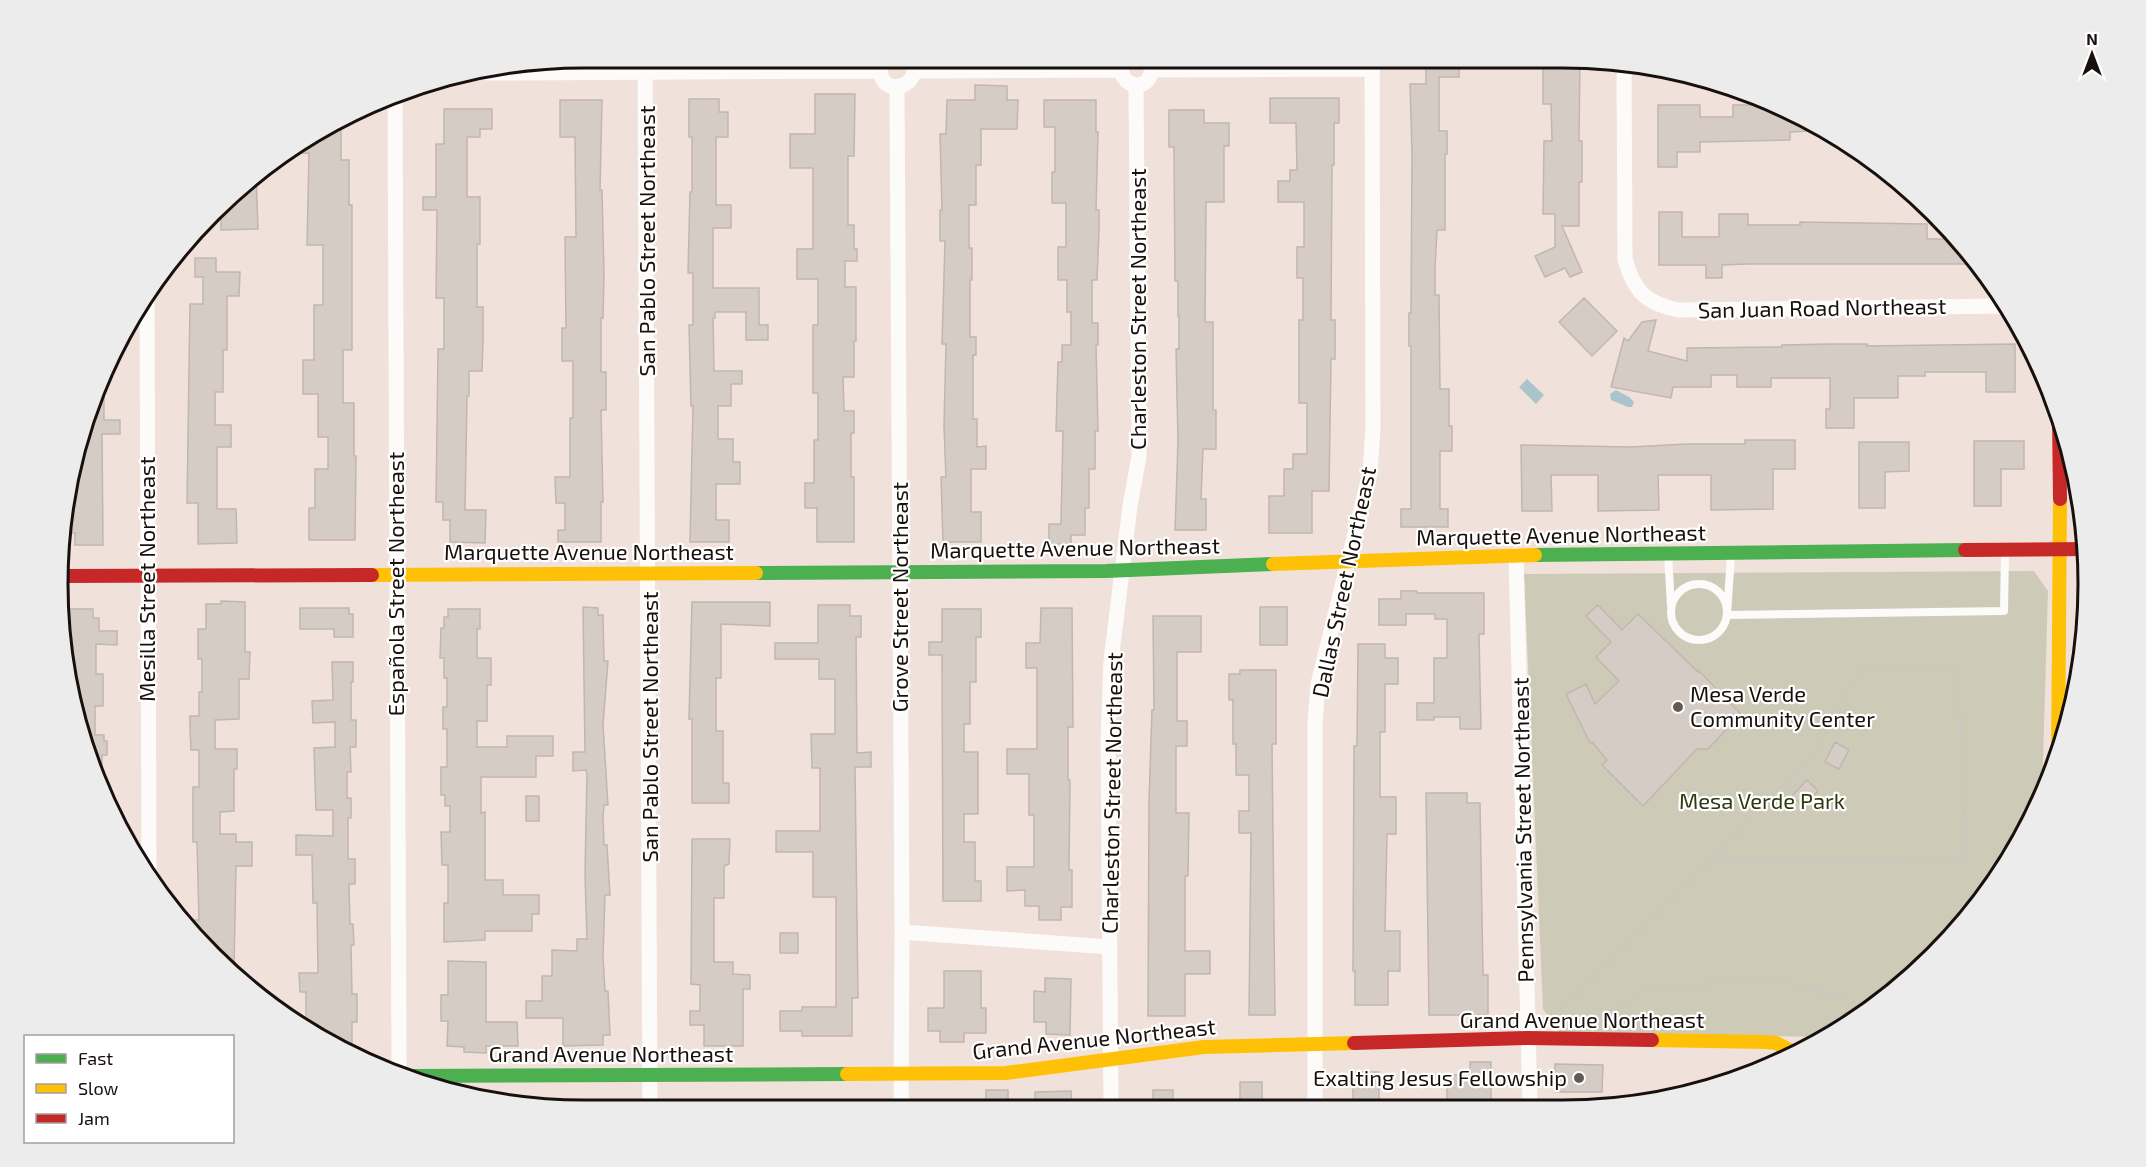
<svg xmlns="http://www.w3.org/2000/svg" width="2146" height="1167" viewBox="0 0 2146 1167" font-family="'Exo 2',sans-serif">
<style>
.green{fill:#cdcbb7}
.water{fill:#a9c5cb}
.building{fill:#d6ccc6;stroke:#c1b6b0;stroke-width:1.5}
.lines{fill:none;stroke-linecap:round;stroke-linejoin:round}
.path{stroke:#cbc6c3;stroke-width:3;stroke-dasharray:4.5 3;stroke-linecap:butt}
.lane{stroke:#fdfbf9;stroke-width:8}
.street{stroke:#fdfbf9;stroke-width:15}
.fast{stroke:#4caf50;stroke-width:14}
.slow{stroke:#ffc107;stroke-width:14}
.jam{stroke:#c62828;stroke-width:14}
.poi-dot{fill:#645a54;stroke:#fff;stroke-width:2}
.labels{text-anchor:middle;stroke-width:4.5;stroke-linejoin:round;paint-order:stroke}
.street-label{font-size:22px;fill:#18100c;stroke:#fff}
.poi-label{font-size:22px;fill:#18100c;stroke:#fff;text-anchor:start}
.park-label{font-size:22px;fill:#30390e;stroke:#fff}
.rim{fill:none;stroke:#18100c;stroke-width:3}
</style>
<rect width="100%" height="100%" fill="#f0e2da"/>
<path class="green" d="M2034 571 2048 591 2042 796 2019 846 1958 931 1855 1021 1824 1037 1559 1032 1543 1009 1524 574Z"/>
<path class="water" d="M1527 379 1544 395 1536 404 1519 387Z
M1616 390 1629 397 1634 402 1632 407H1628L1611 400 1610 394Z"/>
<path class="building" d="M1426 58H1459V77H1439V131H1447V154H1445V230H1437L1435 268V295H1439L1440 389H1449V426H1452V451H1440V509H1448V527H1401V509H1411V346H1409V313H1411L1412 154 1410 84H1426Z
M1543 58H1580L1579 141H1582V182H1579V226H1562L1582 272 1570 277 1565 268 1545 277 1535 256 1555 247V214H1543L1544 141H1552L1551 104H1543Z
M975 85 1007 86V100H1018L1017 129H981V165H976V205H969V248H972V280H970V337H976V355H973V419H977V447L986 446V469H971V512H981V542H943L941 477H946L944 426 946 344H942L945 241H940V210H942L940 134H946L947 100H975Z
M815 94H855L854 156H848V225H854V249H857V261H845V287H856V341H854V377H843L844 411H854V433H851V477H854V542H817V508H805V483H814V440H818V393H813V325H818V279H797V249H813V168H790V134H815Z
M1270 98H1339V123H1334V165H1332L1331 320H1335V359H1331L1329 491H1312V533H1269V496H1284V469H1293V454H1307V403H1299V320H1303V278H1297V247H1304V202H1278V181H1290V170H1297L1296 123H1270Z
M689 99H719V112H728V137H716V205H731V228H713V288H759V325H768V340H746V312H715V318H713L714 371H742V384H731V406H718V439H733V462H740V484H716V520H729V542H690L693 406H691L689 325H693V273H688L690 192H692V137H689Z
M560 100H602L600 190H602L604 274 603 318H601V372H606V410H601L603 502H601V542H558V530H565V503H556L555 477H570V418H573V361H562V328H566L565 237H576L575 137H560Z
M1044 100H1096V132H1098L1096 210H1099V231L1097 280H1092V323H1098V345H1096L1098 431H1095V469H1089V508H1085V535H1071V544H1049V524H1061L1063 431H1056L1058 362H1062V345H1071V312H1067V280H1058V247H1066V203H1052V172H1055V127H1044Z
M1658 105H1700V117H1733V105H1770L1829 130 1790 132V140L1700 142V152H1677V167H1658Z
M444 109H492V129H480V137H467V197H480V244H477V307H483V340L482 371H469V396H467L465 510H486L485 543 450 542V520H443V502H436L438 349H444V298H436L437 210H423V197H436V144H444Z
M1169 110H1204V123H1229V146H1224V202H1206L1205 322H1213V410H1216V449H1203L1201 499H1206V530H1175L1178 441 1176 349H1179V316H1178V281H1175L1174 147H1169Z
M341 124V160H349V205H352V350H343V403H354V456H356L355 540H309V508H315V469H328V437H318V394H303V360H314V305H323V245H307L309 153 286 154Z
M256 173 258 229 221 230V211Z
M1659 212H1682V237H1719V214H1748V225H1800V222L1927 224V239H1958L1980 264H1748L1722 265V278H1706V265H1659Z
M195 258H216V272H240L239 296H227V350H223V392H215V425H231V447H217V509H236L237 543 198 544V503H187L190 304H203V277H195Z
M1584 298 1617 331 1592 356 1559 322Z
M1656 320 1648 351 1687 361V348L1782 347V345L1830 344H1867V346L2015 344V392H1986V372H1925V376H1898V398H1854V428H1826V409H1830V378H1771V387H1737V375H1711V387H1673L1671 398 1611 387 1624 338 1628 341 1642 322Z
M104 383V420H120V434H102L103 545H75V533H67L69 511H72V475L75 448Z
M1745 440H1795V469H1773V509L1711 510V475H1658L1659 510 1598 511V475H1551L1552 511H1522L1521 445 1631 447 1687 444H1745Z
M1974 441H2024V469H2001V506H1974Z
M1859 442H1909V471L1885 472V508H1859Z
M1401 591H1417V593H1484V634H1479L1481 729H1460V717H1434V720H1417V703H1434V658H1447V619H1435V614H1406V625H1379V599H1401Z
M221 601 245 602V652H250L249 679H239V719L215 720V749H237V769H234V811L220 812V834H236V842H252V866H236L234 968 190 932V920H199L197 842H193V787H199V750H191L190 729V716H199V692H202V659H198V629H206V604H221Z
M692 602H770V626L721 624V678H716V731H723V783H729V803H692V719H689Z
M818 605H850V616H861V637H856L857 753 871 752V767H855L858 998H852V1036H802V1031H780V1011H802V1007H836V897H813V852H776V831H820V768H812L811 734H835V679H819V659H775V643H818Z
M1598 605 1622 630 1638 614 1698 672V670L1741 714 1708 749H1697L1643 806 1602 765 1607 760 1592 742 1590 743 1566 694 1586 684 1595 704 1619 681 1596 657 1611 642 1586 616Z
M583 607 598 608V615H603L604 661H608L603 725 608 805H604L603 817 604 845H607L610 895H605L603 957 605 991H608L610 1035H603V1045L563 1046V1018H526V1001H542V976H552V950L577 951V939H587L585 874 587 774 586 770 573 771V752H585Z
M1260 607H1287V645H1260Z
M300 608H349V614H353V637H334V629H300Z
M1041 608H1072L1073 727H1068V780H1070L1069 870H1072V907H1061V920H1039V906H1025V890L1007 891V867H1034V815H1029V774H1007V749H1037V668H1026V643H1040Z
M59 609H93V618H99V631H117V645L96 644V674H103V706H95V735H104V741H107V755H102V784L97 785 58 618Z
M448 609H480V629H477V658H491V685H487V721H477V747H507V736H553V756H536V777H481V813L485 812V880H503V895H539V914H532V931H485V940L444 942V903H448V865H442L441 832H450V806H445V795H441V767H447V729H443V707H447V678H444V658H440L441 628H444V617H448Z
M942 609H981V637H976V682H970V724H964V752H978V814H964V842H975V881H981V901H943L942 655H929V642H942Z
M1153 616H1201V652H1177V721H1187V746H1176V813H1189L1188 876H1185V951H1210V974H1185V1016H1148L1149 801 1152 710H1154Z
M1358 644H1385V658H1398V684H1385V732H1380V797H1396V834H1387L1385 931H1400V971H1388V1005H1355V971H1353L1354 746H1357Z
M332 662H353V682H351V720H356V747H350L351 772H347V798H351V818H348V859H355V884H349L350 924H353L354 945H351L352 994H357V1022H352V1046H336V1040H321L306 1027V992H300L299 973H318L317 903H313L312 855H296V835L333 836V810H316L314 748 335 747V722L313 723 312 701 333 700Z
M1240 670H1276V744H1272L1275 1015H1249L1251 833H1239V811H1249V775H1236V744H1233V700H1229V674H1240Z
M1835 742 1849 750 1839 769 1825 762Z
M1807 780 1818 791 1804 807 1792 796Z
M1426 793H1467V803H1480L1483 975H1488V1015H1429Z
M526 796H539V821H526Z
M692 839H730L729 864 724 866V898H714V962H733V974L750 975V989H743V1046H704V1025H690V1011H700V985L691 984Z
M780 933H798V953H780Z
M448 961 486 962V1022H517L518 1046H486V1053L464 1052V1047L447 1046 448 1021H441V995H448Z
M944 971H981V1008H986V1033H964V1042H940V1031H928V1008H944Z
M1045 978 1071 979 1070 1035 1046 1034V1022H1034V991L1045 992Z
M1470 1062H1491V1105L1447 1106V1075H1470Z
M1555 1064 1603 1065 1602 1092H1555Z
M1353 1072H1379V1106H1353Z
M1240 1082H1262V1107H1240Z
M986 1090H1008V1107L986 1108Z
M1153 1090H1173V1107H1153Z
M1071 1091 1072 1107H1035V1092Z"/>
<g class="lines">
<path class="path" d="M1603 1020 1646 988 1774 980 1872 1006
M1549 1021 1811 759 1861 668 1958 667 1966 859 1708 864"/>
<path class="lane" d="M1731 554 1727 615 2004 611 2005 553
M1668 555 1671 606
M1671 612a28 28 0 1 1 56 0a28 28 0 1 1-56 0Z"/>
<path class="street" d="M645 57 650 1109
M887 57C882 62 879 67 881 75 888 101 930 79 907 57
M1128 58C1108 77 1141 97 1150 76 1153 69 1150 63 1146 58
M1624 63 1625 259C1634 292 1646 303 1678 310L2007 306
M1152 70 1372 69
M914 71 1121 70
M487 73 880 71
M897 87 902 932 901 1108
M395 95 399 1072
M147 290 149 868
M1516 555 1530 1106
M902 932 1110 947
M1111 1107 1108 739 1111 661 1130 506 1139 456 1136 85
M1315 1107V722L1318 684 1370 473 1373 428 1372 58"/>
<path class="fast" d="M1535 555 1965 550
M756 573 1106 571 1273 564
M408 1076 847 1074"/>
<path class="slow" d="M1273 564 1535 555
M372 575 756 573
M2058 760 2060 499
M1652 1040 1766 1042 1776 1043 1793 1052
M847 1074 1006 1073 1204 1047 1354 1043"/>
<path class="jam" d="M2059 416 2060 499
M1965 550 2088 549
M62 576 372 575
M1354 1043 1528 1038 1652 1040"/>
</g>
<g class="poi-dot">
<circle cx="1678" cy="707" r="6"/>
<circle cx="1579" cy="1078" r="6"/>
</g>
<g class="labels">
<g class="street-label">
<text transform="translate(647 241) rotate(-90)" y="8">San Pablo Street Northeast</text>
<text transform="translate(1822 308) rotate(-1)" y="8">San Juan Road Northeast</text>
<text transform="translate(1138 309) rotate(-90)" y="8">Charleston Street Northeast</text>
<text transform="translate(1561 535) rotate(-1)" y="8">Marquette Avenue Northeast</text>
<text transform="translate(1075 548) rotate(-1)" y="8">Marquette Avenue Northeast</text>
<text x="589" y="560">Marquette Avenue Northeast</text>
<text transform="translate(147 579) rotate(-90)" y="8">Mesilla Street Northeast</text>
<text transform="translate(1344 582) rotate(-78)" y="8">Dallas Street Northeast</text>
<text transform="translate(396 584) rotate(-90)" y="8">Española Street Northeast</text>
<text transform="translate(900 597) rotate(-90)" y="8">Grove Street Northeast</text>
<text transform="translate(650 727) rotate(-90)" y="8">San Pablo Street Northeast</text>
<text transform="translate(1112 793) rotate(-89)" y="8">Charleston Street Northeast</text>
<text transform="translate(1523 830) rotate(-91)" y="8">Pennsylvania Street Northeast</text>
<text x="1582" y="1028">Grand Avenue Northeast</text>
<text transform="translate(1094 1039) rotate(-6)" y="8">Grand Avenue Northeast</text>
<text x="611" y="1062">Grand Avenue Northeast</text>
</g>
<g class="poi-label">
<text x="1690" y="702">Mesa Verde<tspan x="1690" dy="25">Community Center</tspan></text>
<text x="1567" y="1086" text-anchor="end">Exalting Jesus Fellowship</text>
</g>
<g class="park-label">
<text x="1762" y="809">Mesa Verde Park</text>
</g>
</g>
<path d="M0 0H2146V1167H0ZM584 68H1562A516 516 0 0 1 2078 584V584A516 516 0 0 1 1562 1100H584A516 516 0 0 1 68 584V584A516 516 0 0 1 584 68Z" fill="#edecec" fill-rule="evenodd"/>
<path class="rim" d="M584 68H1562A516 516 0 0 1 2078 584V584A516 516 0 0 1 1562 1100H584A516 516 0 0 1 68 584V584A516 516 0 0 1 584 68Z"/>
<rect x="24" y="1035" width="210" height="108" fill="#ffffff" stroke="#a39f9e" stroke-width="1.5"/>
<rect x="36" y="1054" width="30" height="9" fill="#4caf50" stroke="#a39f9e" stroke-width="1.5"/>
<text x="78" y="1065" font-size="18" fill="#18100c">Fast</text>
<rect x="36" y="1084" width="30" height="9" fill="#ffc107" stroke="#a39f9e" stroke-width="1.5"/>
<text x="78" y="1095" font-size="18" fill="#18100c">Slow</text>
<rect x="36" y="1114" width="30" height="9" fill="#c62828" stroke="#a39f9e" stroke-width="1.5"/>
<text x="78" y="1125" font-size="18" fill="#18100c">Jam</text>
<g transform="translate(2092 54)" stroke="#ffffff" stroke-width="4.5" paint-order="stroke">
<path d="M0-4.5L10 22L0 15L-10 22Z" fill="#18100c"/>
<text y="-9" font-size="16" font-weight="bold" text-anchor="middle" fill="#18100c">N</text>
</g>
</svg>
